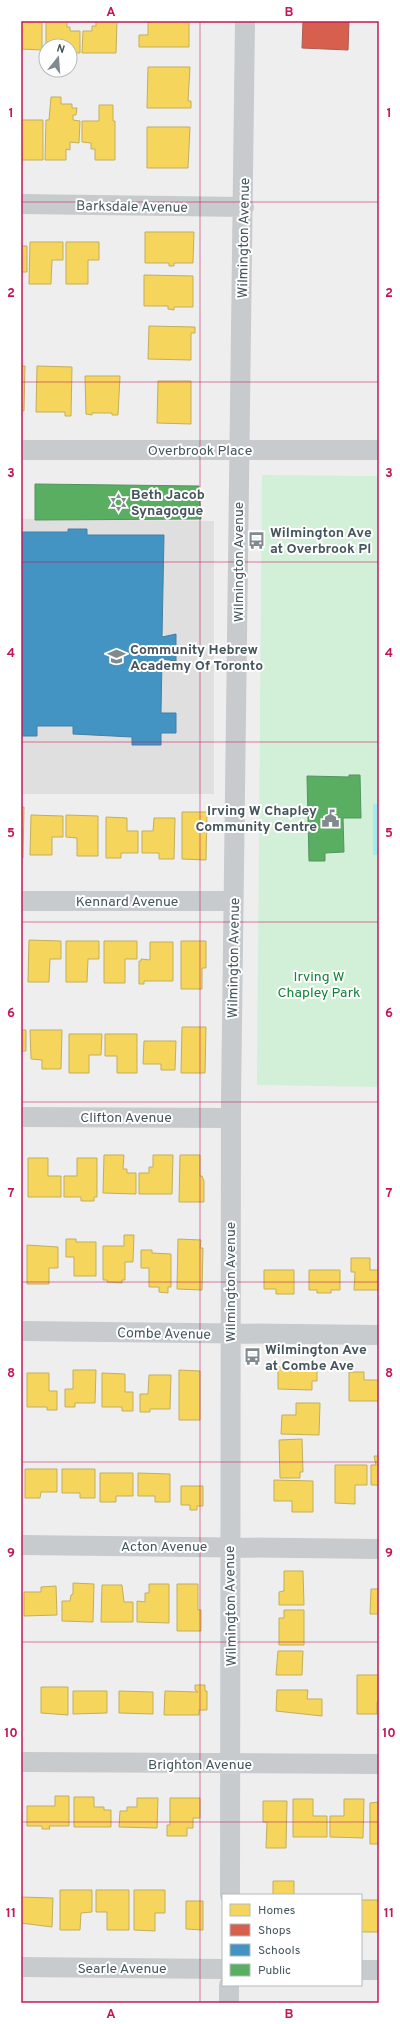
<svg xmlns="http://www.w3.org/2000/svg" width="400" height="2024" viewBox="0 0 400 2024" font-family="Overpass,sans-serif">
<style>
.education{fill:#e0dfe0}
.green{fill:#d1f0d7}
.water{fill:#a3edf1}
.homes{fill:#f6d55c;stroke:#c1af5c}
.shops{fill:#d6604d;stroke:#aa5d52}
.schools{fill:#4393c3;stroke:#4380a4}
.public{fill:#5aae61;stroke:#539360}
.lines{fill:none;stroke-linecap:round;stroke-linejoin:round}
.minor{stroke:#c7cbce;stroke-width:20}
.grid{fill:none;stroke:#c2185b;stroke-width:1;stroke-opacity:0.55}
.labels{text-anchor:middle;stroke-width:4;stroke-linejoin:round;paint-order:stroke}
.street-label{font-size:14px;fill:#44555c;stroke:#fff}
.poi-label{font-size:14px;font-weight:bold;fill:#44555c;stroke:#fff;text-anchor:start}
.park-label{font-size:14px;fill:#108238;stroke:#fff}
.neatline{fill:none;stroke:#c2185b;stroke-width:1.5}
.grid-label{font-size:13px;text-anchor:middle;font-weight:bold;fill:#c2185b}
</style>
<rect width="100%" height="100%" fill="#efeeee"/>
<path class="education" d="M21 519 214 521V794H21Z"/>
<path class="green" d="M262 475 379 476V1087L257 1085Z"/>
<path class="water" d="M373 804H379V855H373Z"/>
<path class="homes" d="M21 21H42V50L21 49Z
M46 21H67V27H70V31H80V53H70V46H46Z
M96 21H117L116 53H82L83 31H92V26H96Z
M148 21H189V47H139V35H148Z
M148 67H190L188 101H191V108H147Z
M51 97H61V104H72V108H77L76 115H73V120L80 121 79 143 70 142V150L66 149V160H45L46 120H49Z
M99 105H113V121H115V160H95V149H91V143L82 142V121H99Z
M21 120H43V160H22Z
M147 127H190L188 168H147Z
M145 232H194L193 263H174V266H169V263H145Z
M30 242H63V260H52L51 284H29Z
M66 242H99V260H88V284H66Z
M21 246H27V272H21Z
M144 275 193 276V307H174V310L168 309V306H144Z
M149 326 195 327V333H191V360L148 359Z
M21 366H25L24 411H21Z
M37 366 72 367 71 416H65V412H36Z
M85 376H120L118 415H112V413H92V415L86 414Z
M158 381H191V424L157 423Z
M21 807H24L23 858H21Z
M182 812H207L206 860 182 859Z
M31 815 63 816V837H52V855H30Z
M66 815 98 816V856H77V838L66 837Z
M106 817 127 818V831H138V853H121V858H106Z
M154 818H175L174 859H159V853H142V831H153Z
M29 940 61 941V959H50L49 982H28Z
M66 941H99V959H88L87 982H66Z
M104 941H137V959H125V983H104Z
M181 941H206V968H202V989H181Z
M150 942H173V981H144V984H139V961H141V959L150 960Z
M182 1027H206L205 1073H181Z
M21 1030H26V1051H21Z
M30 1030H62L61 1069H42V1060L31 1059Z
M69 1034H102L101 1055H89V1073H69Z
M105 1034H137V1073H117V1056H105Z
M144 1041H176L175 1070H161V1064H143Z
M104 1155H124L123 1169H127V1173H136V1194L103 1193Z
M153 1155H173L172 1194H139V1173H149V1167H153Z
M180 1155H200V1176H202L204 1181V1202H179Z
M28 1158H48V1176H61V1197H28Z
M77 1158H97V1197H94V1201H81V1197H64V1176H77Z
M124 1235H134L133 1262H125V1280H122V1283L107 1282V1280H103V1246H124Z
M66 1239H76V1242H96V1276H74V1257H66Z
M178 1239 201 1240 200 1248H203L202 1290 177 1289Z
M27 1245 58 1247V1268H49V1284H27Z
M141 1250H152V1253L171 1254V1287H168V1293L159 1292V1287H149V1268H141Z
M351 1258H370V1270H379V1290H354L355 1272H351Z
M264 1270H294V1294H276V1289H264Z
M309 1270H340V1290H331V1293H317V1290H309Z
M278 1367H317V1381H312V1390L278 1389Z
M73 1370H96L95 1403H75V1407H65V1389H73Z
M179 1370 200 1371V1420H179Z
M349 1372H364V1380H379V1401H349Z
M27 1373H49V1391H57V1410H47V1407H27Z
M102 1373 125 1374V1392H133V1411H122V1407H102Z
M149 1375H171L170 1409H150V1412H140V1394H148Z
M296 1403H320L319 1435 281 1434 282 1415H296Z
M302 1439 303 1472H300V1478H280L279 1440Z
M374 1456H379V1502V1485H371V1465H376Z
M335 1465H367V1485H355V1504L335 1503Z
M25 1469H57V1492H41L40 1498H25Z
M62 1469H95V1498H80V1493H62Z
M100 1473H133V1496H116V1502H100Z
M138 1473 170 1474V1502H155V1496H138Z
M274 1480 313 1481V1512H292V1501H274Z
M181 1486H203V1506H197V1510H190V1505H181Z
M284 1571H303L304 1605H279V1592L284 1591Z
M73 1583 94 1584 93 1622 62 1621V1601H70L71 1595 73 1594Z
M149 1584H169V1623L137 1622V1601L145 1602V1593H149Z
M177 1584H198V1610H201V1631H177Z
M102 1585H122L124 1602H133V1622H101Z
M56 1586 57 1615 24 1616V1592H41V1587Z
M371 1589H379V1614H370Z
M284 1610H304V1645H279V1618H284Z
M278 1651H303L302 1675H276Z
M357 1675H379V1702H377V1714H357Z
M195 1685H205V1691H207V1710H199V1715H164L165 1691 198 1692 195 1690Z
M41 1687H68V1715L41 1713Z
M277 1690H308L307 1699H322V1716L276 1711Z
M73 1691H107V1713L73 1714Z
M119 1691 153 1692V1714L119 1713Z
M55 1796H69V1826H49L50 1829H42V1826H27V1806H55Z
M74 1797H94V1807H104V1810H111V1827H74Z
M137 1798H158L157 1828 119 1827 120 1811H127V1807H137Z
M170 1798H200V1818H193V1828H187V1836H167V1825H170Z
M293 1799H313V1816H327V1837H293Z
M344 1799H364L363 1838 330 1837V1816H344Z
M263 1801H287L286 1848H266L267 1822H263Z
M379 1802V1844H370V1803Z
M273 1881H294V1895H273Z
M60 1890H92V1912L81 1913 80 1930H60Z
M96 1890H129V1930H107V1912H96Z
M134 1890H165V1913H155V1931L134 1930Z
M21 1897 53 1898 52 1927 21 1923Z
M361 1900H379V1932H361Z
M186 1901H203V1930L186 1929Z"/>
<path class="shops" d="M303 21H349L348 50 302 48Z"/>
<path class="schools" d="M68 529H87V535H164L162 637 176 634V661L162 659 161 713H176V733H161V745H132V737L73 734V726H37V736H21V532H68Z"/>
<path class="public" d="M35 484 199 486 201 519 35 520Z
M349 775H360L361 818H343L344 852 325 853V861H309L307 776 349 777Z"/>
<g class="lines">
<path class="minor" d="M21 204 244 207
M21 450H379
M21 901H233
M21 1117 231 1118
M21 1331 379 1335
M21 1545 379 1549
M21 1762 379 1764
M230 1895 231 1100 245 21
M21 1967 223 1969
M361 1970H379
M229 2003V1985"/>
</g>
<path class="grid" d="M200 21V2003M21 202H379M21 382H379M21 562H379M21 742H379M21 922H379M21 1102H379M21 1282H379M21 1462H379M21 1642H379M21 1822H379"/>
<defs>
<symbol id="synagogue-bare" viewBox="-9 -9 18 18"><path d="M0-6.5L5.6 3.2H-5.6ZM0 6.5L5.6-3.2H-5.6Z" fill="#808b8f" stroke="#fff" stroke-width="2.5" paint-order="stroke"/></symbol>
<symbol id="bus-bare" viewBox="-9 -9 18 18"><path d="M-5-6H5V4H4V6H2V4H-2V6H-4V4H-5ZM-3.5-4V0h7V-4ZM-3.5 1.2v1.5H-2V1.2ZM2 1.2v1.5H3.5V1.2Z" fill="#808b8f" stroke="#fff" stroke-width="2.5" paint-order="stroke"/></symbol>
<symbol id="school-bare" viewBox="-9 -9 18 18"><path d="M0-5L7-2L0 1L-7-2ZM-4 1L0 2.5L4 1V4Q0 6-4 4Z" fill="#808b8f" stroke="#fff" stroke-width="2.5" paint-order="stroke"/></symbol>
<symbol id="civic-bare" viewBox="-9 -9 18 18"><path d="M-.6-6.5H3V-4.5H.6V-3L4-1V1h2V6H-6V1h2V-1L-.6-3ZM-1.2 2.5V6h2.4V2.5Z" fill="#808b8f" stroke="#fff" stroke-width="2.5" paint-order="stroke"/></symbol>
</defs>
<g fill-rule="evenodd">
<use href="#synagogue-bare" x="106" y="490" width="25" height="25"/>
<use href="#bus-bare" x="244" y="528" width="25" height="25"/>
<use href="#school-bare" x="104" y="644" width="25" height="25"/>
<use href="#civic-bare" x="318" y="806" width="25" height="25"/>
<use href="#bus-bare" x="240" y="1344" width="25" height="25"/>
</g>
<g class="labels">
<g class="street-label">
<text transform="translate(132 206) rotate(1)" y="5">Barksdale Avenue</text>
<text transform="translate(243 238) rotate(-89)" y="5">Wilmington Avenue</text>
<text x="200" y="455">Overbrook Place</text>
<text transform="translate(238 562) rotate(-90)" y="5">Wilmington Avenue</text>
<text x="127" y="906">Kennard Avenue</text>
<text transform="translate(233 958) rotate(-89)" y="5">Wilmington Avenue</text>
<text x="126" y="1122">Clifton Avenue</text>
<text transform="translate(230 1282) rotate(-90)" y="5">Wilmington Avenue</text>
<text transform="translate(164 1333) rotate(1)" y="5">Combe Avenue</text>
<text x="164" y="1551">Acton Avenue</text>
<text transform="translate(230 1606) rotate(-91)" y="5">Wilmington Avenue</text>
<text x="200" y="1769">Brighton Avenue</text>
<text x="122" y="1973">Searle Avenue</text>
</g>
<g class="poi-label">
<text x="131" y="499">Beth Jacob<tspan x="131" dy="16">Synagogue</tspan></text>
<text x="270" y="537">Wilmington Ave<tspan x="270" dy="16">at Overbrook Pl</tspan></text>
<text x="130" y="654">Community Hebrew<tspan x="130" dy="16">Academy Of Toronto</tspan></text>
<text x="317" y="815" text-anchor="end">Irving W Chapley<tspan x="317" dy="16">Community Centre</tspan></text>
<text x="265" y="1354">Wilmington Ave<tspan x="265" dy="16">at Combe Ave</tspan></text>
</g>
<g class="park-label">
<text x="319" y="981">Irving W<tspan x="319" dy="16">Chapley Park</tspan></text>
</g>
</g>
<rect width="400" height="2024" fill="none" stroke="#ffffff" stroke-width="44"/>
<rect x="222" y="1894" width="140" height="92" fill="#ffffff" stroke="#b4bbbe"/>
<rect x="230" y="1904" width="20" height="12" fill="#f6d55c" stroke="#b4bbbe"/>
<text x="258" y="1914" font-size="12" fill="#44555c">Homes</text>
<rect x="230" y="1924" width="20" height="12" fill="#d6604d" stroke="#b4bbbe"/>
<text x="258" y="1934" font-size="12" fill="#44555c">Shops</text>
<rect x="230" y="1944" width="20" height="12" fill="#4393c3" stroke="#b4bbbe"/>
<text x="258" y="1954" font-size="12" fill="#44555c">Schools</text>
<rect x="230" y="1964" width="20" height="12" fill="#5aae61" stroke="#b4bbbe"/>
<text x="258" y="1974" font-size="12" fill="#44555c">Public</text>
<g transform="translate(58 58) rotate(17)"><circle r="19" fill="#ffffff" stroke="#b4bbbe"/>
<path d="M0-3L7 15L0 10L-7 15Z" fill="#808b8f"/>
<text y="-6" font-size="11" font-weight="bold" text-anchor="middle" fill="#44555c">N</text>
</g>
<rect x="22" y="22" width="356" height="1980" class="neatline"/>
<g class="grid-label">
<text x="111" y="16">A</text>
<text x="289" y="16">B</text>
<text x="11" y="117">1</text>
<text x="389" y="117">1</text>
<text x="11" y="297">2</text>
<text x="389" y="297">2</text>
<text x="11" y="477">3</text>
<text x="389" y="477">3</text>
<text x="11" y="657">4</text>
<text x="389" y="657">4</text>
<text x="11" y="837">5</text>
<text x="389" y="837">5</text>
<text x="11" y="1017">6</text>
<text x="389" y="1017">6</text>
<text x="11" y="1197">7</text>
<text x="389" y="1197">7</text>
<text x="11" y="1377">8</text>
<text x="389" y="1377">8</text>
<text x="11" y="1557">9</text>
<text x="389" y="1557">9</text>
<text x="11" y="1737">10</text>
<text x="389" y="1737">10</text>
<text x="11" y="1917">11</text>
<text x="389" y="1917">11</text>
<text x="111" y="2018">A</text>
<text x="289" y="2018">B</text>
</g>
</svg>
